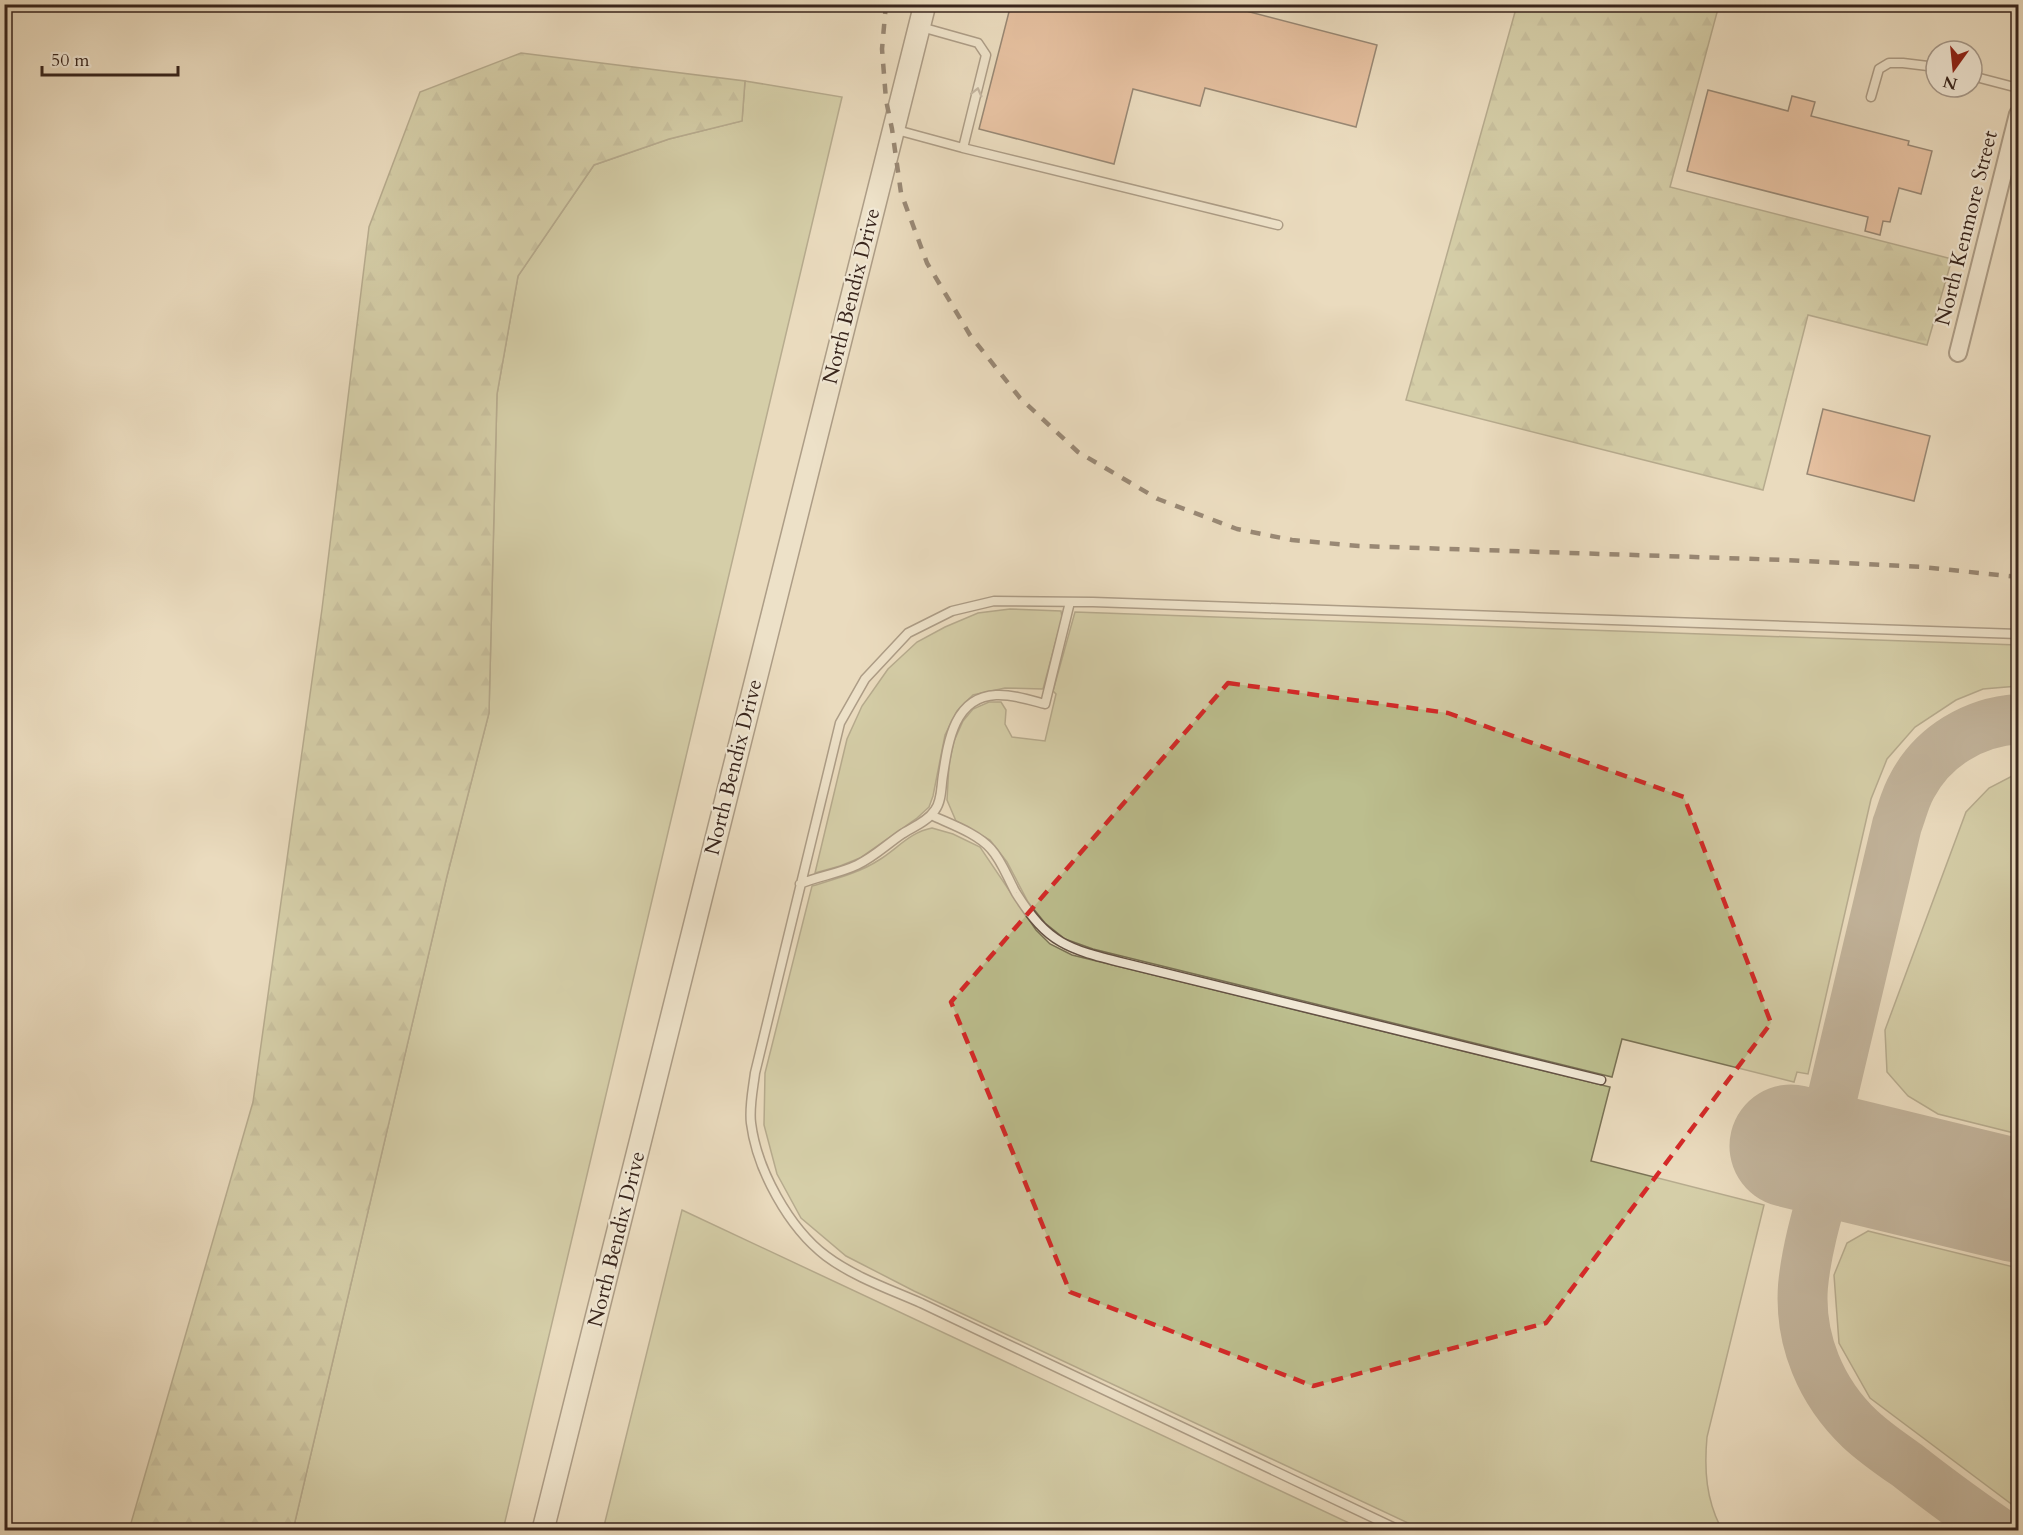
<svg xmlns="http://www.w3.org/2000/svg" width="2023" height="1535" viewBox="0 0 2023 1535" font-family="Cardo,serif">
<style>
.grass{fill:#bcbe8e;stroke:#7a7255;stroke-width:1.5}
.forest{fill:url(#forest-firs);stroke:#7a7255;stroke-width:1.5}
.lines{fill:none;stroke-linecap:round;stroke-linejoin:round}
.taxiway{stroke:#91806d;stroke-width:50}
.runway{stroke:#91806d;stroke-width:123}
.building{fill:#e2a37e;stroke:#38251c;stroke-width:1.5}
.service-casing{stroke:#645244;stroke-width:11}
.minor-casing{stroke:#645244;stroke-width:20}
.tertiary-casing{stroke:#645244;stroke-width:24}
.service{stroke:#f1e8d5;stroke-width:8}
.minor{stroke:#f1e8d5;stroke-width:16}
.tertiary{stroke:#f1e8d5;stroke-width:21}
.rail{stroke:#38251c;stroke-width:4.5;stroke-dasharray:10 10;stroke-linecap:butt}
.oneway{stroke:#948678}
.marked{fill:none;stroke:#d62828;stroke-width:4.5;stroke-dasharray:12 8;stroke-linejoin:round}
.labels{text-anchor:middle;stroke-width:4.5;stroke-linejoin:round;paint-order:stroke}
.street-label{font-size:21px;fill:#38251c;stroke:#f1e8d5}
</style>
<defs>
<pattern id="forest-firs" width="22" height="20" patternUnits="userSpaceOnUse" patternTransform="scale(1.5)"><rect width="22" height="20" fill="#bcbe8e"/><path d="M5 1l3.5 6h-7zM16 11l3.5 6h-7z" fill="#a2a37a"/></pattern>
</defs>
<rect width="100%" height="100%" fill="#eadbbe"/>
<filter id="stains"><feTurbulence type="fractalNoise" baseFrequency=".00333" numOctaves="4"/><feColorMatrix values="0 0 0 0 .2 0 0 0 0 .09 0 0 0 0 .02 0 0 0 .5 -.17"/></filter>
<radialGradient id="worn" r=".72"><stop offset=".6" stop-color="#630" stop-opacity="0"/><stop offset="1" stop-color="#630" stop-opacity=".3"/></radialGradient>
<path class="grass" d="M745 81 842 97 503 1530H293L447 876 489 713 497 394 518 276 594 165 669 139 742 121Z
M1010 609 1061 611 1062 618 1043 689 1005 688 973 695 957 711 945 735 933 796 929 807 917 818 860 858 840 866 815 873 847 739 862 706 888 669 917 642 945 627 978 613Z
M1075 612 2018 645V686L1983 689 1956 700 1915 727 1887 759 1871 799 1808 1074 1797 1072 1794 1082 1622 1039 1612 1077 1093 949 1065 939 1045 923 1028 902 1007 862 990 840 956 821 947 800 949 764 954 741 963 721 973 709 989 702H1001L1006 710 1005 724 1012 737 1045 741 1056 694 1053 691Z
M2018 773V1134L1938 1114 1908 1096 1887 1072 1885 1030 1966 812 1989 788Z
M932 828 953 834 980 847 1036 930 1050 944 1072 955 1610 1087 1591 1161 1764 1205 1707 1437C1704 1470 1706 1500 1722 1530H1423L914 1291 846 1256 801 1218 777 1174 764 1125 765 1073 812 886C835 879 859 873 879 860 897 849 910 832 932 828Z
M682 1210 1364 1530H603Z
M1868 1231 2018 1268V1509L1870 1398 1839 1343 1834 1275 1847 1243Z"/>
<path class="forest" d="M1517 5H1719L1670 187 1952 259 1927 345 1808 315 1763 490 1406 400Z
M521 53 745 81 742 121 669 139 594 165 518 276 497 394 489 713 447 876 293 1530H129L253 1102 322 609 369 227 420 92Z"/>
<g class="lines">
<path class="taxiway" d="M1819 1153 1897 825C1902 812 1905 798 1912 786 1933 746 1974 722 2018 719
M1833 1157C1822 1198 1807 1243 1803 1286 1799 1340 1821 1392 1860 1429 1874 1442 1891 1454 1907 1465 1936 1488 1965 1509 1995 1530"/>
<path class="runway" d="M1791 1146 2018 1201"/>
</g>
<path class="building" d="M1011 4H1219L1377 45 1356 127 1205 88 1200 106 1133 89 1114 164 979 129Z
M1708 90 1788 111 1792 96 1815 102 1811 116 1909 141 1908 145 1932 151 1921 194 1899 188 1890 222 1883 221 1880 235 1865 231 1868 217 1687 171Z
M1823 409 1930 436 1914 501 1807 474Z"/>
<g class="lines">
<defs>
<path id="service" d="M921 27 978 43 986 55 963 148
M1972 76 2018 88
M1871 97 1879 69 1889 63H1903L1936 67
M893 129 963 148 1278 225
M931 815C950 824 977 833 991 849 1002 861 1008 879 1016 893 1048 944 1068 949 1124 963L1601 1080
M800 884C818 876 838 874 857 865 874 857 886 845 902 834 913 827 928 821 935 810 942 801 941 786 943 775 948 742 954 697 996 695 1012 694 1030 700 1045 704L1070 602
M1399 1530 921 1303C889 1289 854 1277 826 1256 789 1228 757 1170 751 1123 749 1107 753 1089 755 1073L840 723 865 679 908 633 952 611 994 601 1093 602 2018 634"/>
<path id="minor" d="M1958 353 2018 114"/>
<path id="tertiary" d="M543 1530 925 4"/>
</defs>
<use href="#service" class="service-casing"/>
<use href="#minor" class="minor-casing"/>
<use href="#tertiary" class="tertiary-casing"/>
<use href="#service" class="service"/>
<use href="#minor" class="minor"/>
<use href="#tertiary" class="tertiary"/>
<path class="rail" d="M886 4 882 49 886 100 892 129 901 193 927 263 970 335 1020 398 1078 452 1158 499 1237 529 1292 540 1359 546 1786 560 1922 567 2018 577"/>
</g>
<defs><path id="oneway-chevron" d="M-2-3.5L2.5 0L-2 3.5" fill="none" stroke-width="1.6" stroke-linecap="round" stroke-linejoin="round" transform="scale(1.5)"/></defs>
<use class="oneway" href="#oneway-chevron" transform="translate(977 92) rotate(-76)"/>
<path d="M0 0H2023V1535H0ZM1228 683 1448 713 1684 797 1771 1023 1546 1323 1313 1386 1070 1292 951 1002Z" fill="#eadbbe" fill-opacity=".55" fill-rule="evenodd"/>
<path class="marked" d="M1228 683 1448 713 1684 797 1771 1023 1546 1323 1313 1386 1070 1292 951 1002Z"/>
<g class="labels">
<g class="street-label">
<text transform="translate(1966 228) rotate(-76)" y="7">North Kenmore Street</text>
<text transform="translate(851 296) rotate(-76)" y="7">North Bendix Drive</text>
<text transform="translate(733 767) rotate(-76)" y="7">North Bendix Drive</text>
<text transform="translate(616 1239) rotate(-76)" y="7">North Bendix Drive</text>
</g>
</g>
<rect width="2023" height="1535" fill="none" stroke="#eadbbe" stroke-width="24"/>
<rect x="6" y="6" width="2011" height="1523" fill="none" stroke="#38251c" stroke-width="3"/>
<rect x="12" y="12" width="1999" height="1511" fill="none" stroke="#38251c" stroke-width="1.5"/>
<g transform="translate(1954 69) rotate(195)"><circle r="28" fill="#f1e8d5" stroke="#a79a8b" stroke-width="1.5"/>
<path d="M0-4.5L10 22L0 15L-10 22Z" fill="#8f2418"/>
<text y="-9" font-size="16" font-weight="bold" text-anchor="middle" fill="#38251c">N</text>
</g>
<path d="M42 66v9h136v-9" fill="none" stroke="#38251c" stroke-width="3"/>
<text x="51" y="66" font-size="18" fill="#38251c" stroke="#f1e8d5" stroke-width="4.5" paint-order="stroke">50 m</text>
<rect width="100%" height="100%" filter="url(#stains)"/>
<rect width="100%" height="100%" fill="url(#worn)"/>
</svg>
